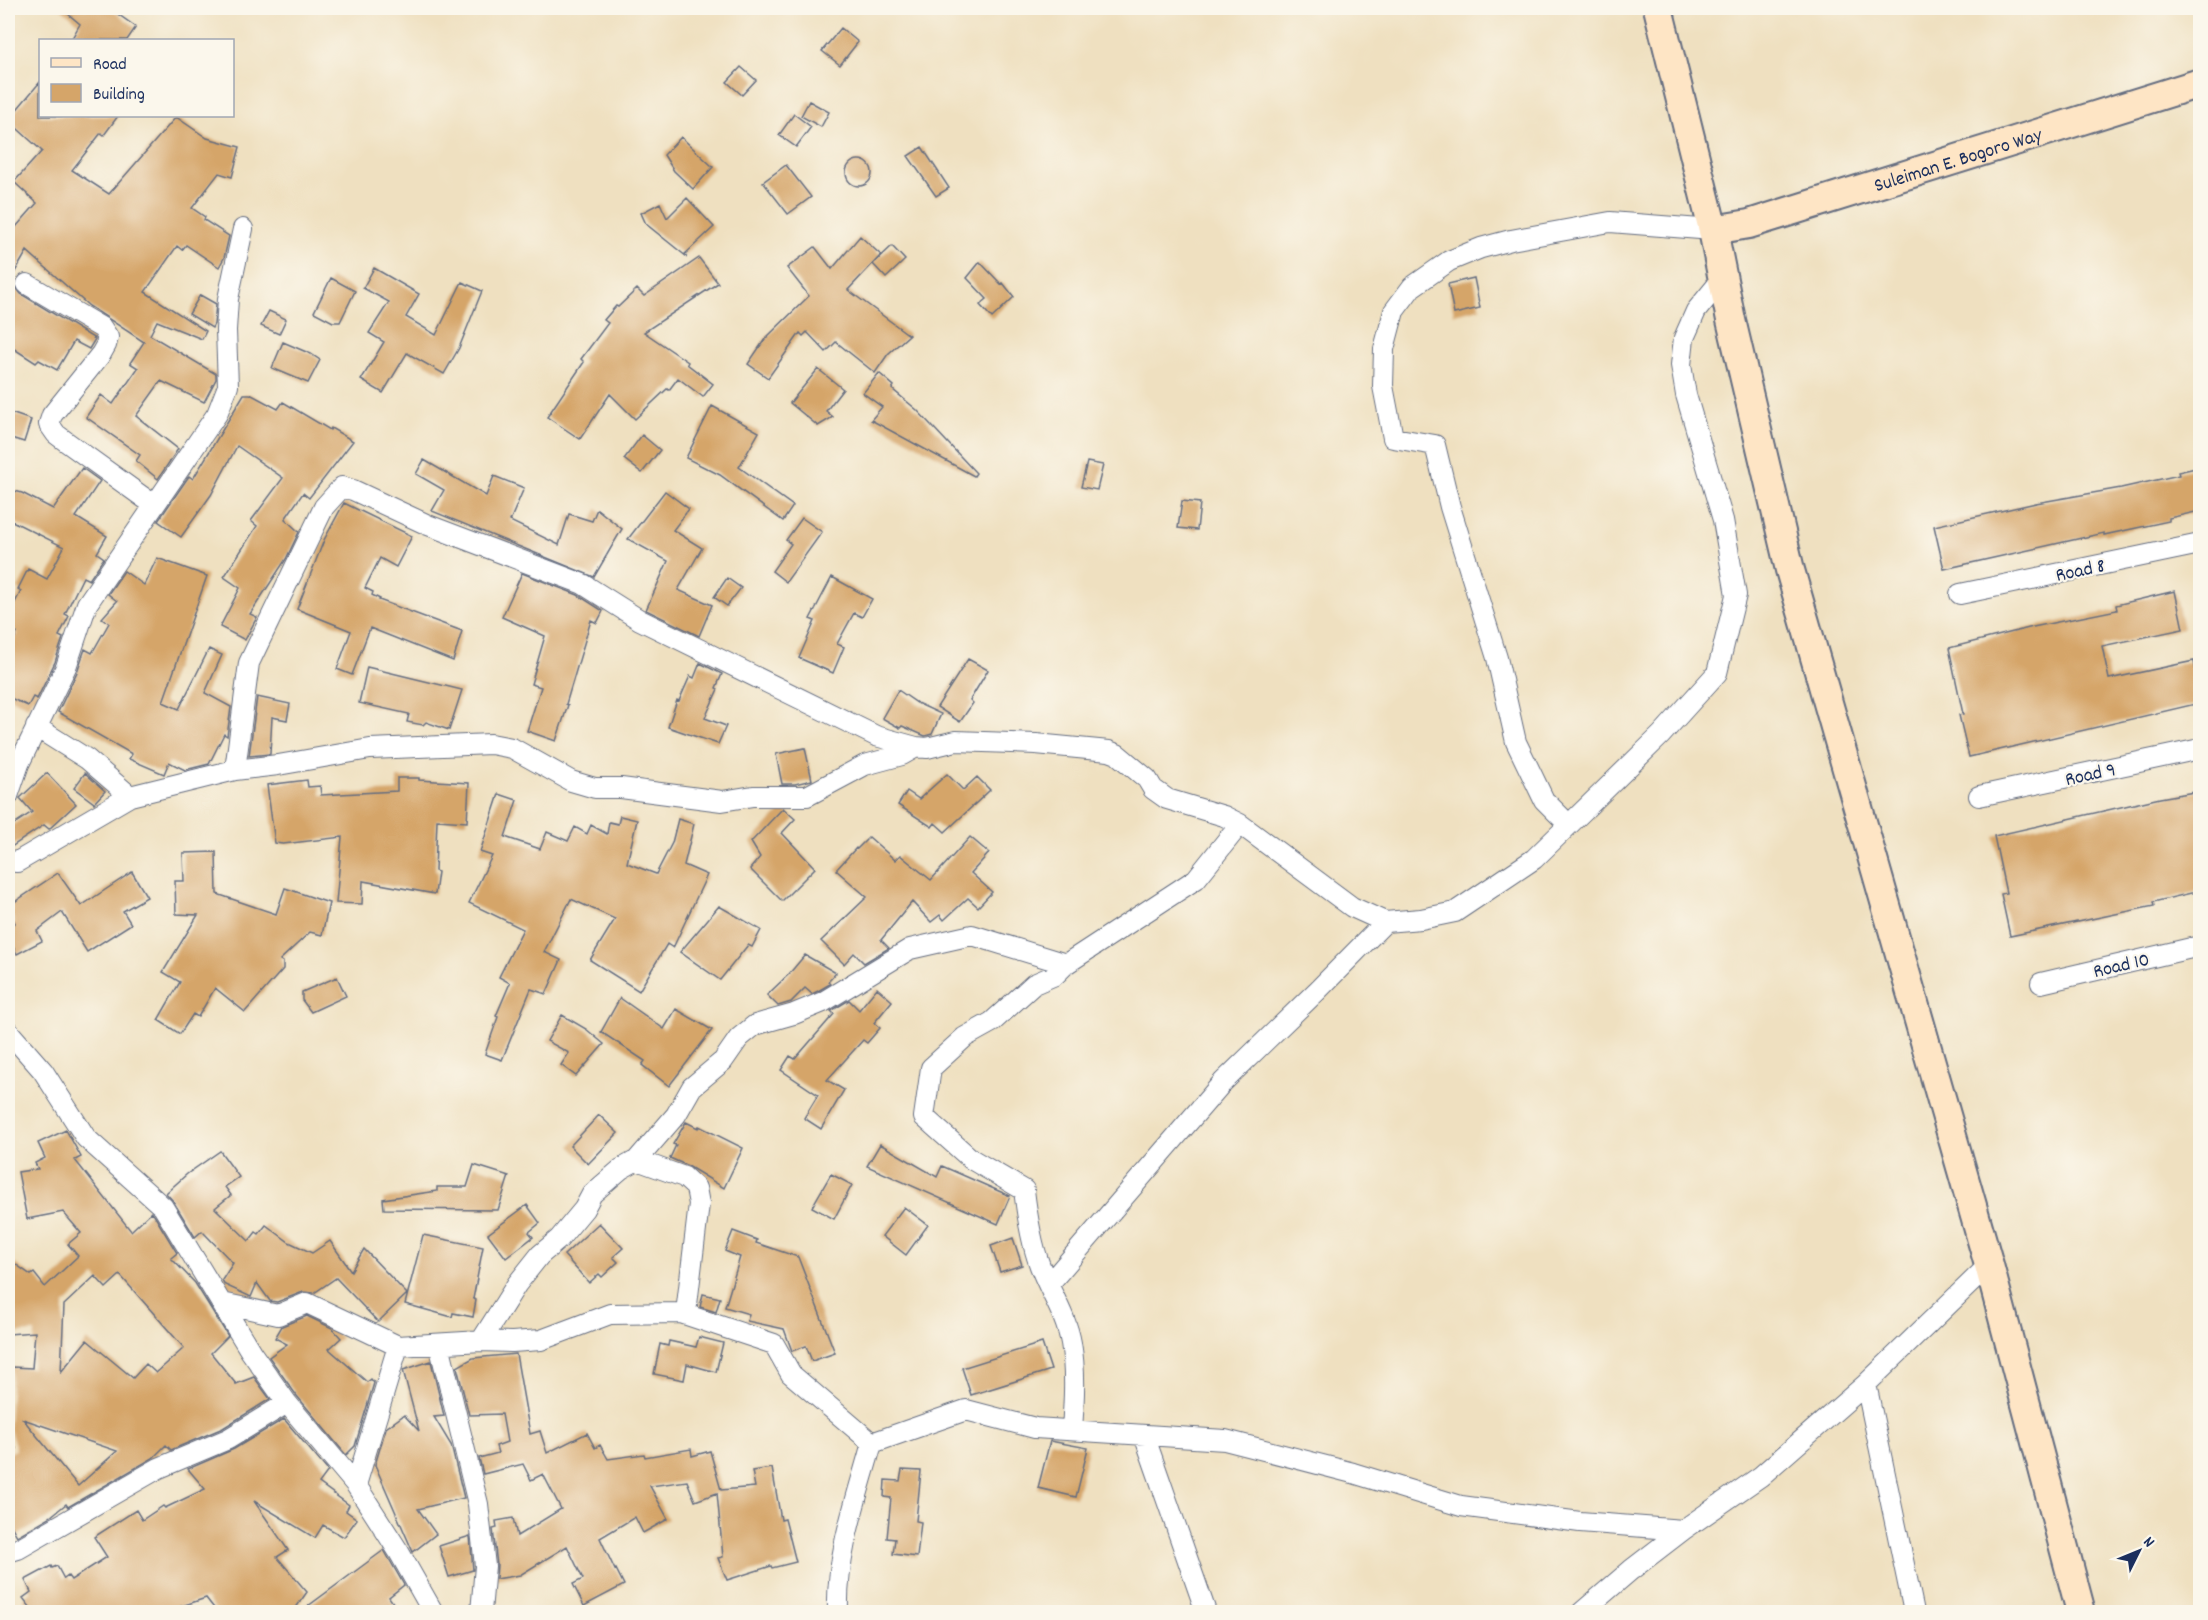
<svg xmlns="http://www.w3.org/2000/svg" width="2208" height="1620" viewBox="0 0 2208 1620" font-family="Dekko,sans-serif">
<style>
.building{fill:#d5a569;fill-rule:evenodd}
.lines{fill:none;stroke-linecap:round;stroke-linejoin:round}
.street-casing{stroke:#656d80;stroke-width:22}
.secondary-casing{stroke:#656d80;stroke-width:32}
.street{stroke:#fff;stroke-width:20}
.secondary{stroke:#fee5c5;stroke-width:28}
.labels{text-anchor:middle;stroke-width:4.5;stroke-linejoin:round;paint-order:stroke}
.street-label{font-size:20px;fill:#1b2f5e;stroke:#fbf7ec}
</style>
<rect width="100%" height="100%" fill="#fbf7ec"/>
<filter id="ink" filterUnits="userSpaceOnUse"><feTurbulence type="fractalNoise" baseFrequency=".0167" numOctaves="2"/><feDisplacementMap in="SourceGraphic" scale="12" xChannelSelector="R" yChannelSelector="G"/><feConvolveMatrix kernelMatrix="1 2 1 2 8 2 1 2 1" color-interpolation-filters="sRGB"/></filter>
<filter id="wash" filterUnits="userSpaceOnUse"><feTurbulence type="fractalNoise" baseFrequency=".008" numOctaves="4" result="noise"/><feDisplacementMap in="SourceGraphic" scale="24" xChannelSelector="R" yChannelSelector="G"/><feGaussianBlur stdDeviation="1.35" result="paint"/><feColorMatrix in="noise" values="0 0 0 0 0 0 0 0 0 0 0 0 0 0 0 0 0 1.4 0 .05"/><feComposite in="paint" operator="in"/></filter>
<g filter="url(#wash)">
<rect width="100%" height="100%" fill="#efe0c0"/>
<g id="blocks">
<path class="building" d="M61 8H109L136 27 127 40H71L80 24Z
M841 28 858 42 840 65 822 51Z
M741 67 756 80 742 95 727 82Z
M40 82V116H118L104 135 101 133 72 170 109 194 176 117 207 138 240 147 232 177 219 173 192 208 205 217 204 220 229 236 224 258 219 267 186 245 182 250 177 246 145 292 206 331 202 339 157 321 150 335 216 374V379L204 402 161 381 136 416 178 449 158 479 136 461 140 455 86 417 101 395 113 404 138 368 130 363 144 342 89 306 27 251 9 282 15 286 21 294 95 339 89 349 74 341 57 370 39 360 36 363 8 345V236L37 203 14 182 42 151 8 120Z
M809 101 829 112 821 127 801 116Z
M794 114 811 127 796 147 779 135Z
M681 137 713 167 693 189 674 171 664 155Z
M922 147 949 188 936 196 908 156Z
M846 173a13 13 0 1 1 26 0a13 13 0 1 1-26 0Z
M786 165 811 197 788 214 763 182Z
M687 198 714 227 685 254 687 257 646 224 641 213 660 203 667 218Z
M860 236 881 255 848 290 909 335 888 354 875 373 836 342 826 352 807 332 803 336 800 333 768 378 748 364 765 339 809 296 787 268 815 247 832 269Z
M892 246 905 260 886 278 873 264Z
M699 258 718 283 644 332 688 362 687 364 713 384 703 397 678 378 669 390 667 389 635 419 610 394 580 439 547 417 584 362 581 359 608 323 604 320 616 306 618 307 637 289 644 296Z
M980 262 1001 284 1003 283 1014 297 992 318 980 305 987 299 967 278Z
M374 268 419 294 406 317 436 335 462 282 482 291 459 348 444 374 407 353 383 393 361 380 384 342 369 333 389 302 363 288Z
M331 278 355 291 340 322H333L314 312Z
M1474 278 1480 308 1454 314 1448 284Z
M200 295 216 304 214 324 212 328 189 314Z
M269 311 286 319 279 334 261 326Z
M283 342 311 354 320 360 308 383 272 368Z
M818 369 843 389 826 411 833 417 818 426 790 403Z
M879 373 894 386 892 389 917 410 976 473 974 476 871 420 882 407 863 393Z
M244 394H250L278 409 283 402 330 430 331 428 353 441 309 498 303 493 285 519 299 532 286 559 250 614 257 617 245 640 220 627 240 588 224 577 257 526 251 521 283 478 237 446 211 495 181 537 158 521 189 476 193 479Z
M712 406 759 432 739 467 793 506 783 521 720 475 686 458Z
M8 412 31 420 24 442 8 437Z
M642 435 660 450 642 473 624 459Z
M424 460 486 496 494 476 524 488 510 521 559 545 569 514 592 521 597 509 622 529 594 577 432 511 444 490 416 474Z
M1087 462 1103 465 1097 490 1081 487Z
M2200 467V511L2169 518V521L2104 535V533L1944 569 1934 526 2036 503 2121 488 2179 475 2178 472Z
M82 468 100 481 76 517 107 536 97 553 104 558 89 580 83 577 65 614 69 616 59 636 63 638 55 662 37 699 33 697 28 706 8 697V652L17 633 8 628V616L21 591 18 589 28 569 47 579 64 547 8 519V489L22 493 53 509Z
M665 491 689 509 673 530 702 548 678 590 712 605 699 636 646 610 668 561 628 539Z
M1182 501 1200 503 1197 530 1178 528Z
M344 503 412 536 396 567 380 558 365 588 373 592 372 595 380 599 379 600 462 631 453 661 370 628 352 675 337 669 351 631 297 609 324 540Z
M802 518 822 532 786 582 772 571 791 544 786 540Z
M157 558 207 576 163 702 179 709 209 649 222 655 205 693 231 707 227 736 224 734 209 764 185 770 169 762 164 774 129 759 132 754 58 712 77 672 85 649 92 653 109 623 102 618 117 601 108 594 124 571 144 585Z
M522 573 578 595 603 611 597 623 591 620 566 704 568 705 556 741 527 731 541 687 531 684 545 636 502 617Z
M832 577 872 599 862 617 854 613 837 644 844 647 833 673 799 658 815 621 810 619Z
M727 578 741 588 727 606 714 597Z
M2175 591 2183 629 2102 646 2109 679 2194 661 2200 693V703L1969 757 1959 715 1963 714 1949 648 2033 627 2117 610 2116 605Z
M968 659 988 670 970 700 973 703 960 722 937 707Z
M700 663 722 674 716 688 718 689 705 718 726 726 718 744 668 727 677 700 679 701 690 676 694 678Z
M367 667 462 690 449 730 426 722 423 725 407 722 409 714 359 703Z
M898 690 917 703 941 714 932 734 925 736 902 726 900 728 882 718Z
M257 697 290 704 287 720 272 717 270 754 249 756Z
M805 748 812 780 795 784H782L776 754Z
M47 773 76 804 49 829 44 825 8 849V828L32 812 20 798Z
M85 773 105 791 94 803 74 788Z
M947 774 963 790 977 777 990 790 945 832 935 823 932 827 898 805 907 791 919 799Z
M397 778H419V780L469 783 467 822 437 820 435 871 438 872 435 894 363 881 362 904 336 903 342 837 283 844 275 843 267 785 307 780 308 787 320 786 321 795 397 791Z
M2200 791V891L2153 902 2154 906 2010 936 2001 894 2006 893 1994 836 2160 798Z
M499 794 517 800 505 837 540 849 547 832 568 841 575 827 587 834 591 825 607 834 609 822 618 824 620 816 637 820 627 863 656 874 672 843 678 819 694 824 684 865 707 875 673 948 667 944 639 991 590 960 615 919 571 899 544 952 561 960 546 994 531 989 502 1060 485 1054 498 1017 496 1016 510 983 499 977 523 929 469 903 492 856 480 852Z
M783 808 795 819 782 833 815 868 782 901 750 869 760 857 751 842Z
M869 837 895 860 900 855 931 880 970 837 989 853 971 873 992 892 978 907 968 898 944 920 940 915 931 922 912 902 881 940 889 948 864 963 854 953 844 964 821 941 867 897 836 870 856 848 857 849Z
M216 852 217 894 276 914 285 888 329 903 322 935 310 932 280 960 283 962V969L245 1012 215 988 198 1017 193 1014 180 1034 158 1020 180 982 163 972 198 915 176 914 175 881H184L183 853Z
M132 872 147 897 123 911 131 924 87 952 62 912 37 931 42 941 17 954 8 937V927L15 923 10 912 13 910 10 905 58 873 81 906Z
M719 906 761 930 752 947 748 945 720 980 680 952Z
M805 955 836 973 828 982 830 984 818 991 812 994 805 988 791 1002 778 1006 767 995 789 974Z
M337 977 346 996 311 1012 302 1000V992Z
M877 988 892 1001 874 1023 880 1028 867 1043 863 1040 827 1080 844 1090 821 1129 804 1118 818 1095 781 1070 790 1056 795 1059 834 1014 831 1011 849 1000 859 1010Z
M620 998 664 1029 676 1009 712 1030 669 1086 642 1065 645 1061 601 1032Z
M562 1015 586 1029 604 1044 576 1076 561 1065 569 1053 547 1041Z
M599 1115 618 1133 588 1164 570 1146Z
M686 1122 698 1128 699 1126 743 1148 724 1188 688 1166 670 1158 676 1145 673 1144Z
M66 1130 81 1157 75 1160 131 1231 151 1212 154 1215 177 1253 171 1258 195 1283 228 1336 211 1353 236 1384 254 1377 270 1399 223 1428 171 1450 166 1445 153 1458 68 1507 66 1504 50 1517 17 1536 8 1520V1455L16 1449 9 1427 12 1367 32 1368 35 1332 8 1334V1259L31 1275 34 1273 45 1287 78 1256 68 1244 81 1233 63 1212 27 1219 18 1172 38 1169 35 1163 45 1158 38 1143ZM120 1275 184 1348 156 1373 146 1364 133 1378 87 1340 61 1372 64 1305 95 1276 106 1288ZM23 1419 117 1451 78 1486Z
M880 1144 937 1177 942 1166 1010 1196 998 1224 867 1166Z
M220 1151 239 1177 225 1187 231 1195 215 1208 249 1241 256 1232 259 1234 266 1225 289 1242 312 1253 330 1241 351 1271 364 1249 407 1294 378 1322 336 1278 314 1293 303 1292 277 1302 270 1301 257 1283 251 1297 225 1285 222 1280 233 1263 202 1231 195 1237 173 1201 166 1193 187 1174Z
M474 1165 509 1176 498 1210 384 1209 383 1199 437 1191V1187H467Z
M831 1174 852 1185 834 1219 812 1207Z
M527 1205 540 1223 529 1232 533 1237 506 1258 488 1234Z
M904 1207 928 1225 906 1255 882 1236Z
M599 1223 623 1248 613 1257 618 1262 602 1277 599 1274 589 1283 564 1255Z
M733 1231 757 1240 756 1243 798 1257 835 1353 812 1361 806 1346 792 1351 784 1329 747 1321 749 1314 725 1307 740 1257 725 1251Z
M423 1235 483 1247 473 1299 476 1300 473 1317 453 1313 452 1317 405 1304Z
M1013 1238 1022 1265 1000 1272 991 1246Z
M703 1294 720 1298 716 1312 700 1307Z
M307 1316 332 1328 341 1338 329 1349 367 1382 371 1379 374 1383 355 1446 346 1455 297 1396 269 1357 287 1344 275 1338 282 1326Z
M699 1337 723 1343 716 1372 687 1364 684 1380 654 1374 660 1344 668 1346 669 1341 696 1347Z
M1042 1343 1051 1370 971 1395 962 1368Z
M516 1354 530 1434 540 1431 547 1453 587 1433 595 1448 600 1445 608 1459 644 1454 645 1457 691 1449 692 1456 710 1451 721 1490 755 1487 752 1471 772 1468 781 1520 785 1519 796 1562 772 1568 771 1566 727 1580 718 1558 723 1557 717 1493 695 1501 687 1481 650 1486 668 1519 643 1533 635 1517 600 1538 615 1570 616 1569 624 1585 584 1606 573 1584 583 1579 567 1546 520 1575 496 1579 497 1565 493 1529 497 1528 496 1521 513 1518 517 1536 561 1509 543 1474 531 1480 523 1464 483 1474 479 1458 498 1453 496 1446 507 1442 502 1414 469 1415 457 1367 473 1358Z
M431 1361 444 1416 434 1417 451 1445 464 1498 418 1509 436 1534 413 1552 375 1465 386 1428 404 1415 419 1431 403 1370Z
M284 1419 328 1471 319 1483 349 1505 346 1511 357 1519 344 1537 323 1525 315 1538 254 1501 288 1550 277 1557 307 1592 293 1612H217L206 1598 164 1612H34L23 1598 31 1592 25 1580 51 1566 52 1568 57 1566 64 1579 68 1576 71 1580 107 1557 94 1537 136 1510 142 1520 163 1506 165 1508 205 1489 188 1469 234 1449Z
M1050 1441 1088 1448 1076 1497 1038 1488Z
M902 1470 921 1471 916 1521 921 1522 917 1557 893 1554 895 1539 887 1538 891 1498 884 1497 885 1480 900 1481Z
M470 1536 473 1570 449 1577 439 1546Z
M384 1550 404 1585 389 1597 399 1612H300Z"/>
</g>
</g>
<g filter="url(#ink)">
<use href="#blocks" fill-opacity="0" stroke="#656d80" stroke-width="1.5"/>
<g class="lines">
<defs>
<path id="street" d="M27 284 102 328 108 337 106 345 101 354 52 415 49 424 56 434 68 443 154 505
M1960 594 2200 544
M36 727 87 759 130 796
M235 770 249 663 324 507 342 487 353 490 428 525 583 584 640 620 876 736 916 747
M8 796 19 764 66 667 87 604 217 414 228 386 226 330 228 299 243 229
M1979 796 2200 749
M1568 824 1544 800 1516 742 1497 658 1450 507 1435 445 1393 438 1383 386 1384 349 1394 311 1412 287 1449 261 1481 248 1511 240 1610 222 1713 230
M8 861 17 862 130 796 235 770 278 765 370 749 491 744 512 748 571 781 595 788H621L722 801 753 796H807L865 765 902 755 916 747 927 748 956 741 1036 744 1109 751 1117 754 1147 779 1153 789 1167 799 1224 816 1240 824 1352 907 1385 922 1421 919 1455 912 1534 859 1661 735 1717 673 1736 595 1723 520 1686 395 1681 365 1684 338 1696 311 1723 278
M2041 983 2200 946
M8 1031 43 1071 86 1138 163 1207 251 1352 287 1403 356 1485 399 1552 433 1612
M637 1160 684 1177 696 1188 699 1204 686 1313
M1049 1284 1223 1082 1317 991 1385 922
M222 1303 278 1315 307 1303 398 1346 481 1341 512 1342 541 1340 610 1314 681 1313 774 1344 791 1374 872 1443 966 1410 1035 1428 1225 1440 1353 1473 1461 1506 1580 1522 1683 1530
M481 1341 517 1284 540 1255 559 1239 584 1209 592 1194 621 1169 637 1160 676 1115 692 1087 723 1061 739 1038 755 1025 794 1014 823 1002 910 949 972 935 1066 964
M439 1344 478 1504 485 1566 481 1612
M1866 1384 1914 1612
M1072 1430C1074 1401 1076 1372 1071 1343 1066 1315 1050 1292 1040 1266 1031 1242 1027 1215 1024 1190L971 1159 924 1117 931 1068 965 1037 992 1022 1034 984 1055 975 1066 964 1196 879 1240 824
M1144 1435 1206 1612
M356 1485 398 1346
M8 1552 18 1549 159 1468 228 1439 287 1403
M838 1612C836 1554 857 1498 872 1443
M1582 1612 1631 1570 1683 1530 1761 1476 1866 1384 1989 1265"/>
<g id="secondary">
<path d="M1658 8 1713 230 1731 320 1790 570 1989 1265 2081 1612"/>
<path id="s1" d="M1713 230 1749 224 2200 83"/>
</g>
</defs>
<use href="#street" class="street-casing"/>
<use href="#secondary" class="secondary-casing"/>
<use href="#street" class="street"/>
<use href="#secondary" class="secondary"/>
</g>
</g>
<g class="labels">
<g class="street-label">
<text dy="7" stroke="none"><textPath href="#s1" startOffset="255">Suleiman E. Bogoro Way</textPath></text>
<text transform="translate(2080 569) rotate(-12)" y="7">Road 8</text>
<text transform="translate(2090 773) rotate(-12)" y="7">Road 9</text>
<text transform="translate(2121 964) rotate(-13)" y="7">Road 10</text>
</g>
</g>
<rect width="2208" height="1620" fill="none" stroke="#fbf7ec" stroke-width="30"/>
<rect x="39" y="39" width="195" height="78" fill="#fbf7ec" stroke="#a1a7b3" stroke-width="1.5"/>
<rect x="51" y="58" width="30" height="9" fill="#fee5c5" stroke="#a1a7b3" stroke-width="1.5"/>
<text x="93" y="69" font-size="18" fill="#1b2f5e">Road</text>
<rect x="51" y="84" width="30" height="18" fill="#d5a569" stroke="#a1a7b3" stroke-width="1.5"/>
<text x="93" y="99" font-size="18" fill="#1b2f5e">Building</text>
<g transform="translate(2139 1551) rotate(47)" stroke="#fbf7ec" stroke-width="4.5" paint-order="stroke">
<path d="M0-4.5L10 22L0 15L-10 22Z" fill="#1b2f5e"/>
<text y="-9" font-size="16" font-weight="bold" text-anchor="middle" fill="#1b2f5e">N</text>
</g>
</svg>
